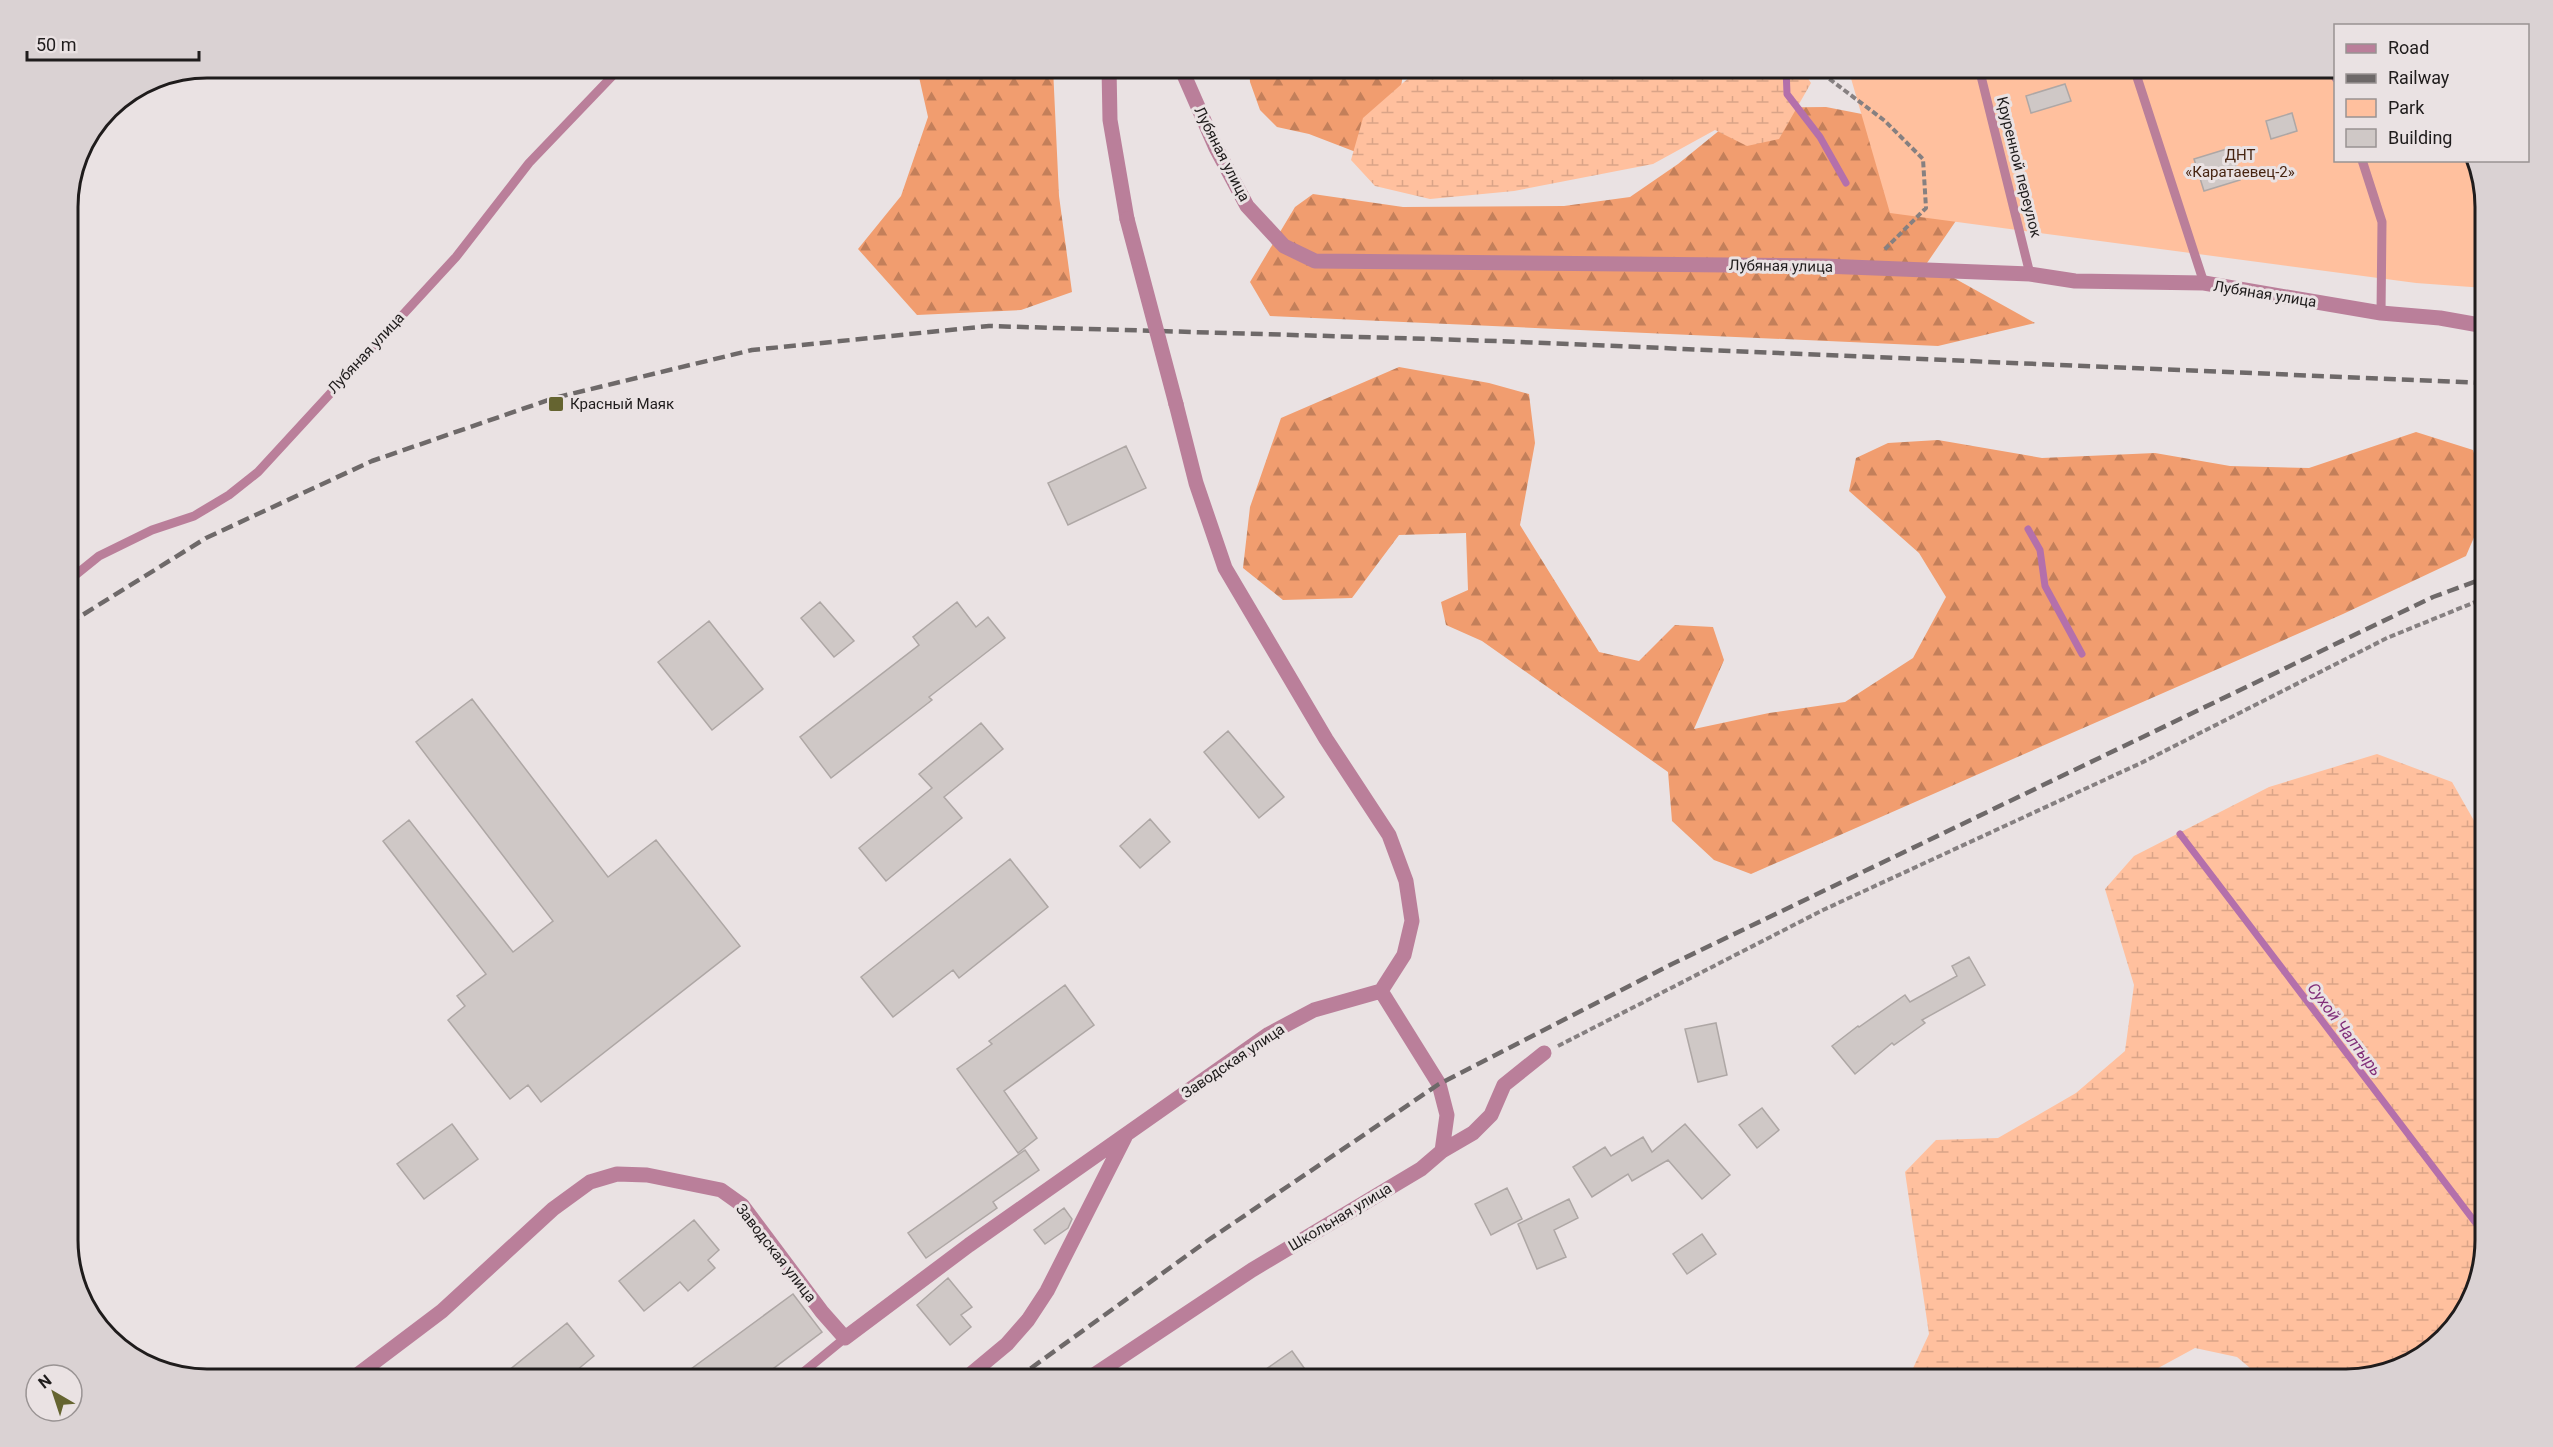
<svg xmlns="http://www.w3.org/2000/svg" width="2553" height="1447" viewBox="0 0 2553 1447" font-family="Roboto,sans-serif">
<style>
.forest{fill:url(#forest-firs)}
.wetland{fill:url(#wetland-marsh)}
.green{fill:#ffc09e}
.lines{fill:none;stroke-linecap:round;stroke-linejoin:round}
.stream{stroke:#b470ab;stroke-width:7}
.building{fill:#cfc8c6;stroke:#aea7a5;stroke-width:1.5}
.path{stroke:#868081;stroke-width:4;stroke-dasharray:6 3;stroke-linecap:butt}
.lane{stroke:#ba7f9a;stroke-width:9}
.street{stroke:#ba7f9a;stroke-width:15}
.rail{stroke:#6e6969;stroke-width:4.5;stroke-dasharray:12 6;stroke-linecap:butt}
.street-bridge{stroke:#ba7f9a;stroke-width:15}
.poi-dot{fill:#656430;stroke:#eae2e3;stroke-width:2}
.labels{text-anchor:middle;stroke-width:6;stroke-linejoin:round;paint-order:stroke}
.street-label{font-size:15px;fill:#1f1c1c;stroke:#eae2e3}
.park-label{font-size:15px;fill:#462411;stroke:#eae2e3}
.poi-label{font-size:15px;fill:#1f1c1c;stroke:#eae2e3;text-anchor:start}
.water-label{font-size:16px;font-style:italic;fill:#812e79;stroke:#eae2e3}
.rim{fill:none;stroke:#1f1c1c;stroke-width:3}
</style>
<defs>
<pattern id="forest-firs" width="22" height="20" patternUnits="userSpaceOnUse" patternTransform="scale(1.5)"><rect width="22" height="20" fill="#f19d6f"/><path d="M5 1l3.5 6h-7zM16 11l3.5 6h-7z" fill="#c37f5a"/></pattern>
<pattern id="wetland-marsh" width="20" height="14" patternUnits="userSpaceOnUse" patternTransform="scale(1.5)"><rect width="20" height="14" fill="#ffc09e"/><path d="M1 5h8M5 5V1M11 12h8M15 12V8" fill="none" stroke="#daa488"/></pattern>
</defs>
<rect width="100%" height="100%" fill="#eae2e3"/>
<path class="forest" d="M917 68H1053L1059 196 1072 292 1021 310 917 315 858 249 901 196 928 117Z
M1249 68H1404L1392 143 1361 154 1309 134 1277 127 1260 110 1250 82Z
M1826 107 1903 122 1984 180 1927 263 2035 323 1938 346 1270 316 1250 282 1295 207 1313 194 1403 207 1564 206 1630 197 1678 164 1747 108Z
M1399 367 1489 383 1529 394 1535 443 1520 525 1599 652 1639 661 1675 625 1713 627 1724 660 1694 729 1769 713 1845 702 1913 658 1946 597 1919 553 1849 491 1856 458 1888 443 1938 440 2042 458 2155 453 2230 466 2309 468 2416 432 2473 450C2490 504 2488 505 2466 556L2343 614 1751 874 1714 860 1672 821 1668 772 1482 641 1446 625 1441 602 1468 590 1466 533 1399 535 1352 598 1283 600 1243 568 1250 507 1281 418Z"/>
<path class="wetland" d="M1420 68H1801L1811 83 1779 139 1747 146 1715 130 1653 164 1514 191 1430 199 1375 186 1351 160 1363 118Z
M2377 754 2452 782 2485 840V1240L2467 1309 2416 1361 2346 1379H2263L2237 1357 2195 1348 2138 1379H1908L1929 1334 1905 1172 1936 1140 1998 1138 2076 1093 2125 1051 2134 985 2105 889 2134 856 2269 787Z"/>
<path class="green" d="M1848 68H2335L2336 160 2474 161 2485 198V288L2416 283 1890 213Z"/>
<g class="lines">
<path class="stream" d="M1786 68 1787 94 1820 137 1846 183
M2028 529 2040 550 2045 586 2082 654
M2180 834 2478 1226 2485 1242"/>
</g>
<path class="building" d="M2065 84 2071 101 2031 113 2026 96Z
M2292 113 2297 131 2271 139 2266 121Z
M2230 148 2240 180 2204 191 2194 159Z
M1126 446 1146 488 1068 525 1048 483Z
M820 602 854 641 834 657 801 618Z
M957 602 976 627 988 617 1005 638 929 697 932 700 831 778 800 737 919 645 913 637Z
M709 621 763 689 712 730 658 662Z
M472 699 608 877 656 840 740 946 541 1102 528 1085 510 1099 448 1020 465 1006 457 996 486 974 383 841 409 820 513 952 553 921 416 742Z
M981 723 1003 749 944 797 962 818 886 881 859 848 932 788 919 774Z
M1228 731 1284 797 1259 818 1204 752Z
M1150 819 1170 842 1140 868 1120 846Z
M1010 859 1048 907 959 978 953 970 893 1017 861 977Z
M1969 957 1985 985 1922 1020 1925 1023 1894 1045 1892 1043 1855 1074 1832 1046 1858 1026 1859 1027 1905 995 1910 1002 1957 976 1952 966Z
M1065 985 1094 1025 1004 1091 1037 1138 1018 1153 957 1069 992 1044 989 1041Z
M1716 1023 1727 1075 1698 1082 1685 1029Z
M1762 1108 1779 1130 1757 1148 1739 1125Z
M452 1124 478 1159 424 1199 397 1164Z
M1685 1124 1730 1175 1702 1199 1668 1160 1632 1181 1628 1174 1592 1197 1573 1167 1605 1147 1611 1156 1643 1137 1652 1152Z
M1025 1150 1039 1170 993 1202 997 1208 926 1258 908 1233Z
M1507 1188 1522 1219 1491 1235 1475 1204Z
M1569 1199 1578 1218 1554 1230 1566 1257 1537 1269 1518 1224Z
M1064 1208 1072 1219 1068 1228 1045 1244 1034 1230Z
M694 1220 719 1250 708 1260 715 1268 688 1291 680 1282 644 1311 619 1281Z
M1702 1234 1716 1254 1687 1274 1673 1254Z
M948 1278 972 1307 961 1315 971 1327 950 1345 917 1305Z
M793 1294 822 1332 758 1380H676Z
M567 1323 594 1356 565 1380H497Z
M1292 1351 1312 1379H1252Z"/>
<g class="lines">
<path class="path" d="M1815 68 1885 121 1923 159 1926 208 1884 250
M1558 1046 1823 910 2141 763 2387 638 2485 598"/>
<path class="lane" d="M1979 68 2030 274
M2134 68 2204 283
M2332 68 2336 78
M2362 160 2382 222 2381 313
M68 581 99 556 152 530 194 516 229 495 258 472 456 257 529 163 620 68
M795 1379 845 1338"/>
<path class="street" d="M1109 68 1110 120 1127 219
M1181 68 1216 148 1247 206 1284 246 1315 261 1823 266 2030 274 2075 281 2204 283 2381 313 2440 318 2485 326
M1176 404 1196 483 1225 568 1326 739 1389 835 1406 881 1412 921 1404 955 1381 991
M1442 1151 1473 1133 1491 1115 1504 1085 1544 1053
M352 1379 442 1311 553 1209 590 1182 617 1174 647 1175 721 1190 742 1205 822 1312 845 1338 969 1245 1269 1034 1314 1010 1381 991
M965 1379 1007 1344 1028 1320 1047 1291 1125 1137
M1088 1379 1252 1270 1421 1169 1442 1151 1447 1115 1439 1084 1381 991"/>
<path class="rail" d="M68 624 206 538 372 461 554 398 752 350 989 326 1497 341 2485 383
M1016 1379 1207 1241 1439 1084 1672 964 2433 597 2485 578"/>
<path class="street-bridge" d="M1127 219 1176 404"/>
</g>
<rect class="poi-dot" x="548" y="396" width="16" height="16" rx="3"/>
<g class="labels">
<g class="street-label">
<text transform="translate(1222 154) rotate(63)" y="5">Лубяная улица</text>
<text transform="translate(2019 167) rotate(76)" y="5">Круренной переулок</text>
<text transform="translate(1781 266) rotate(1)" y="5">Лубяная улица</text>
<text transform="translate(2265 294) rotate(9)" y="5">Лубяная улица</text>
<text transform="translate(366 353) rotate(-47)" y="5">Лубяная улица</text>
<text transform="translate(1233 1061) rotate(-34)" y="5">Заводская улица</text>
<text transform="translate(1340 1217) rotate(-31)" y="5">Школьная улица</text>
<text transform="translate(776 1253) rotate(52)" y="5">Заводская улица</text>
</g>
<g class="park-label">
<text x="2240" y="160">ДНТ<tspan x="2240" dy="17">«Каратаевец-2»</tspan></text>
</g>
<g class="poi-label">
<text x="570" y="409">Красный Маяк</text>
</g>
<g class="water-label">
<text transform="translate(2345 1029) rotate(53)" y="6">Сухой Чалтырь</text>
</g>
</g>
<path d="M0 0H2553V1447H0ZM207 78H2346A129 129 0 0 1 2475 207V1240A129 129 0 0 1 2346 1369H207A129 129 0 0 1 78 1240V207A129 129 0 0 1 207 78Z" fill="#dad2d3" fill-rule="evenodd"/>
<path class="rim" d="M207 78H2346A129 129 0 0 1 2475 207V1240A129 129 0 0 1 2346 1369H207A129 129 0 0 1 78 1240V207A129 129 0 0 1 207 78Z"/>
<rect x="2334" y="24" width="195" height="138" fill="#eae2e3" stroke="#999393" stroke-width="1.5"/>
<rect x="2346" y="44" width="30" height="9" fill="#ba7f9a" stroke="#999393" stroke-width="1.5"/>
<text x="2388" y="54" font-size="18" fill="#1f1c1c">Road</text>
<rect x="2346" y="74" width="30" height="9" fill="#6e6969" stroke="#999393" stroke-width="1.5"/>
<text x="2388" y="84" font-size="18" fill="#1f1c1c">Railway</text>
<rect x="2346" y="99" width="30" height="18" fill="#ffc09e" stroke="#999393" stroke-width="1.5"/>
<text x="2388" y="114" font-size="18" fill="#1f1c1c">Park</text>
<rect x="2346" y="129" width="30" height="18" fill="#cfc8c6" stroke="#999393" stroke-width="1.5"/>
<text x="2388" y="144" font-size="18" fill="#1f1c1c">Building</text>
<g transform="translate(54 1393) rotate(321)"><circle r="28" fill="#eae2e3" stroke="#999393" stroke-width="1.5"/>
<path d="M0-4.5L10 22L0 15L-10 22Z" fill="#656430"/>
<text y="-9" font-size="16" font-weight="bold" text-anchor="middle" fill="#1f1c1c">N</text>
</g>
<path d="M27 51v9h172v-9" fill="none" stroke="#1f1c1c" stroke-width="3"/>
<text x="36" y="51" font-size="18" fill="#1f1c1c" stroke="#eae2e3" stroke-width="4.5" paint-order="stroke">50 m</text>
</svg>
